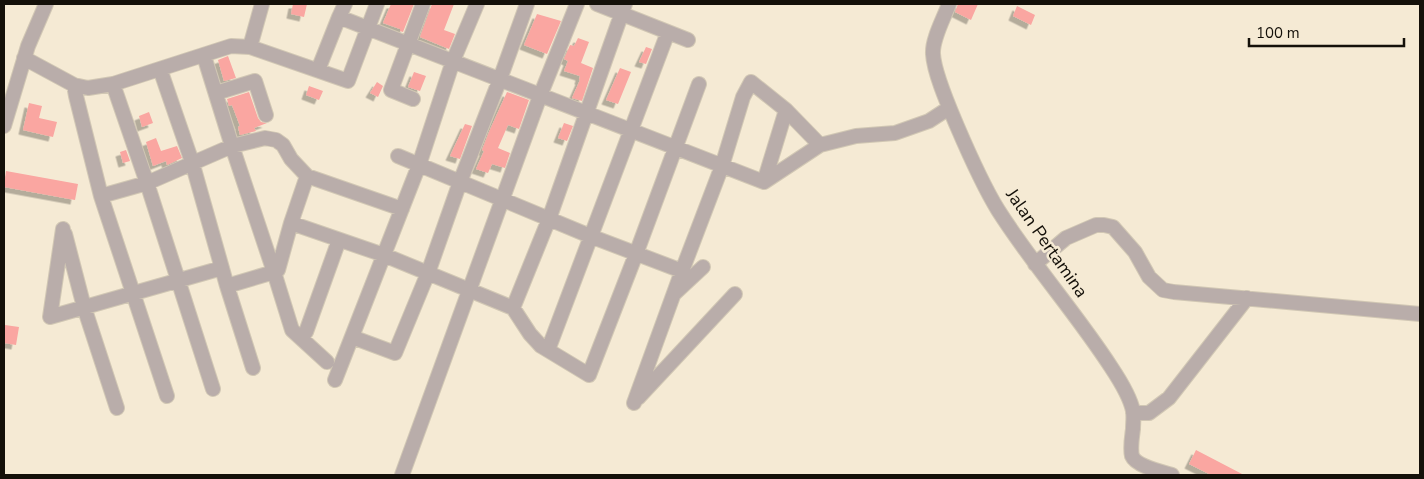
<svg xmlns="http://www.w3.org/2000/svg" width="1424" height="479" viewBox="0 0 1424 479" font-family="'Nunito Sans',sans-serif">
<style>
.building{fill:#faa6a1;filter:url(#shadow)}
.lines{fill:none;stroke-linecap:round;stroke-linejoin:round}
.minor-casing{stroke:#d1c7b4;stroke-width:16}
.minor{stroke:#b9adaa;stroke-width:14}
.labels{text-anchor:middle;stroke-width:5;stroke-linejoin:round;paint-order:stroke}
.street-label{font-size:18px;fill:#141009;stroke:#f5ead4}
</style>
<defs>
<filter id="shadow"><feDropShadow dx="-4.5" dy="4.5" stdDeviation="0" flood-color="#0004"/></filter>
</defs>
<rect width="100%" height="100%" fill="#f5ead4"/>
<path class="building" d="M293 4H307L304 17 291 14Z
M391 4H414L403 32 400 31V29L383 23Z
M432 4H454L444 30 455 34 449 49 420 37Z
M958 4H978L971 20 955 12Z
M1017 6 1035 15 1031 25 1013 16Z
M537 14 561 21 547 54 524 45Z
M578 38 589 42 581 63 593 68 582 101 572 98 580 80H579L580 76 564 71 568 61 564 59 570 45 574 46Z
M646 47 652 49 646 64 639 62Z
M228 56 236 78 224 81 218 60Z
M620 68 631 72 618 104 606 100Z
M414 72 426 76 420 91 408 87Z
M377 82 383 86 378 97 370 93Z
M309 86 323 91 319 100 306 95Z
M249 92 258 118 261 122 267 123 254 128 256 131 240 135 238 127 240 126 232 105 229 106 227 99Z
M507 92 529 100 519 129 508 125 498 148 510 153 505 168 492 164 488 173 476 169 484 151 482 150 489 132Z
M29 103 42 106 39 118 57 122 53 137 23 130Z
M149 112 153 123 142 127 139 116Z
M564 123 573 126 567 141 558 138Z
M465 124 472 126 460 159 450 156Z
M156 138 161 151 177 146 182 158 167 165 166 161 153 166 146 142Z
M126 150 130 161 123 163 120 152Z
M6 171 78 184 75 200 4 187Z
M5 325 19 327 16 345 4 343Z
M1196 450 1244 475H1211L1189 464Z"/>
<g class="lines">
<defs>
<path id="minor" d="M597 4 688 40
M949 4C944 18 932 39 933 54 934 73 949 107 957 126 969 154 982 184 998 210 1033 265 1076 313 1111 367 1119 379 1130 396 1133 411 1134 417 1133 423 1133 429 1132 437 1130 448 1132 456 1136 466 1162 472 1172 475
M339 17 764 182
M250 47 262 4
M204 56 232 146 274 272 227 286
M24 58 74 85 88 88 113 84 231 46 250 47 348 81 377 4
M160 69 192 162 227 286 253 368
M318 70 339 17 345 4
M113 84 147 183 213 389
M74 85 76 96 101 196 147 183 232 146 265 138 276 140 283 145 291 159 307 176 291 223 278 270 274 272 292 330 327 362
M216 93 255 81 266 115
M413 99 391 90 423 4
M4 126 28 46 46 4
M398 156 590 236 682 271
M307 176 402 209
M764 182 820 145 856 136 895 133 929 121 949 108
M764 182 786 110
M101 196 167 396
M291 223 384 255 513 308 549 219 625 4
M63 229 50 317 222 268
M65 234 84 307 117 408
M1035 264 1066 238 1096 225H1104L1113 227 1135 252 1149 277 1163 290 1174 292 1420 314
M674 294 703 267
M513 308 530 334 541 346 589 375 636 254 699 84
M306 332 339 240
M352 337 395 353 428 273 460 182 500 79 527 4
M548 350 668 32
M335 380 419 165 453 61 477 4
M638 398 735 294
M634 403 682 271 722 166 743 97 751 82 786 110 820 145
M1133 413H1149L1169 398 1247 298
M402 475 540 96 577 4"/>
</defs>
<use href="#minor" class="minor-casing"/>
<use href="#minor" class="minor"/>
</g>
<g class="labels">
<g class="street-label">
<text transform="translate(1047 243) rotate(55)" y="6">Jalan Pertamina</text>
</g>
</g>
<rect width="1424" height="479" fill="none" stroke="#141009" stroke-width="10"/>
<path d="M1249 38v8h155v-8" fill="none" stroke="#141009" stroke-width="2.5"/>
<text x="1256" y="38" font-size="15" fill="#141009" stroke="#f5ead4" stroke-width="4" paint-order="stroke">100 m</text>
</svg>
